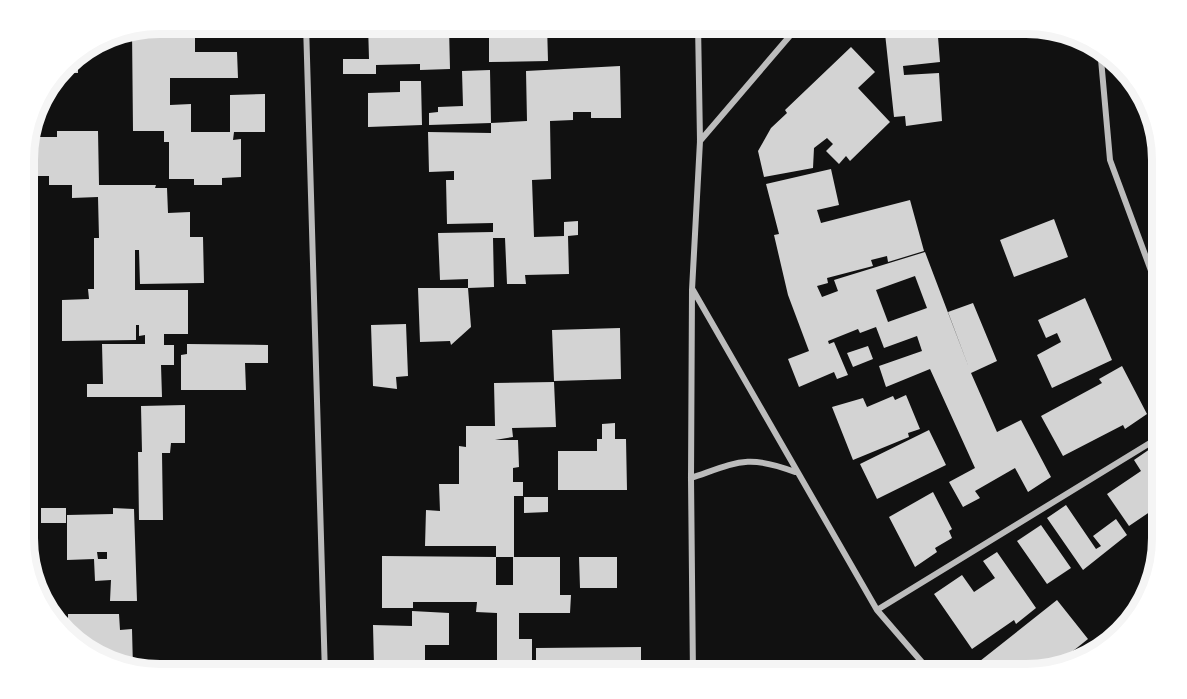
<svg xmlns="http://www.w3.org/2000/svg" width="1187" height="699" viewBox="0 0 1187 699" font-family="Commissioner,sans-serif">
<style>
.building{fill:#d3d3d3;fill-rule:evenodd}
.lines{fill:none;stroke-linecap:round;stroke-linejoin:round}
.minor{stroke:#bcbcbc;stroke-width:6}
.rim{fill:none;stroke:#f5f5f5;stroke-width:8}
</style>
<rect width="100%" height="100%" fill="#111"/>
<path class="building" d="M160 24H195V52H237L238 78H170V105L191 104V132H230V95L265 94V132H234L233 140 241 139V177L222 178V185H194V179H169V142H164V131H133L132 30Z
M368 24H392V31L429 30V24H444V27H449L450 69 420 70V64L376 65V74H343V59H369Z
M489 24H547L548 61 489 62Z
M884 24H914L915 38 938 37 940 62 903 66 904 75 939 73 942 121 906 126 905 116 894 117Z
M851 47 875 72 858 88 890 122 850 161 846 156 839 164 826 151 833 144 827 138 814 148 813 168 764 177 758 151 771 128 787 113 785 110Z
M78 53V73H64L65 77 55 78 70 58Z
M620 66 621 118H591V112H573V120L550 121 551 179 532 180 534 237 564 236V222L578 221V235L568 236 569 274 525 275 526 284H507L505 238H493L494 287 468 288V279L440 280 438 233 493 232V223L447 224 446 180H454V171L429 172 428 132 491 133V123L527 121 526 71Z
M490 70 491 123 429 125V113L438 112V107L463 106 462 71Z
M400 81H421L422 125 368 127V93L400 92Z
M57 131H98L99 185H156L155 188H167L168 213 190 212V237H203L204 283 140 284 139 250H135V290H188V334H164V345H174V365H161L162 397H87V384H103L102 344H145V335L139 336V325H136V340L62 341V300L89 299 88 289H94V238H99L98 197 72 198V185H49V176H25L27 137H57Z
M831 169 839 205 817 210 821 223 910 200 924 251 888 262 887 256 871 260 873 266 827 278 828 283 817 286 822 297 838 291 834 280 925 252 969 368 948 312 973 303 997 361 971 373 997 432 1021 420 1051 477 1028 492 1015 468 975 491 980 498 963 507 949 482 975 468 930 369 886 387 879 366 922 351 917 336 884 348 876 327 860 333 858 329 828 341 829 344 834 342 848 375 837 379 834 372 799 387 788 359 809 351 788 295 774 235 779 234 766 184ZM915 276 927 308 888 322 876 290Z
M1054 219 1068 257 1014 277 1000 240Z
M418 288H468L471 327 451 345 450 341 420 342Z
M1085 298 1112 360 1052 388 1037 355 1061 342 1057 333 1046 338 1038 320Z
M406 324 408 376 396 377 397 389 373 386 371 325Z
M620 328 621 379 554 381 552 330Z
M187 344 268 345V363H245L246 390H181V355L187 354Z
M868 346 873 359 853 367 847 353Z
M1122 366 1147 414 1125 429 1123 425 1063 456 1041 416 1102 383 1099 379Z
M554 382 556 427 512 428 513 437 495 440H518L519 467 513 468V482H523V496H514V557H560V595H571L570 613H519V639H532V672H497V613L476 612 477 602H413V608H382V556L496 557V546H425L426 510 440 511 439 484H459V446L466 447V426H495L494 383ZM496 557H513V585H496Z
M906 395 920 429 908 433 909 437 853 460 832 407 863 398 867 407 893 396 895 400Z
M185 405V443H171L170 453H162L163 520H139L138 452H142L141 406Z
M615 423V439H626L627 490H558V451H597V439H602V424Z
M929 430 946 465 877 499 860 464Z
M1163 440V503L1129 526 1107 494 1141 471 1134 460Z
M933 492 952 529 949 531 952 538 935 548 937 552 915 567 889 517Z
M524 497H548V512L524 513Z
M1066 505 1096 549 1101 546 1093 536 1116 519 1127 535 1083 570 1047 518Z
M41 508H66V523H41Z
M113 508 134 509 137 601H110L111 580 95 581 94 559 67 560V515L113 514ZM97 552H107V559H98Z
M1041 525 1071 568 1047 584 1017 541Z
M997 552 1036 608 1016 624 1014 620 972 649 934 594 962 575 974 592 995 578 983 561Z
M579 557H617V588H580Z
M1057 600 1088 639 1048 671 1035 675H992L980 661Z
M1147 600 1145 607 1109 642 1104 637Z
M412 611 449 613V645H425V666H374L373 625 412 626Z
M68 614H119L120 630 132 629 133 668 92 657 68 634Z
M641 647V674H536V648Z"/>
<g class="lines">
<path class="minor" d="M306 24 325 675
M1100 48 1110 160 1163 303
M700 141 800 24
M693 290 877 610 933 675
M691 478C738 462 747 454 795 472
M877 610 1163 435
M693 675 691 478 692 290 700 141 698 24"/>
</g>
<path d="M0 0H1187V699H0ZM160 34H1026A126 126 0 0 1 1152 160V538A126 126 0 0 1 1026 664H160A126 126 0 0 1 34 538V160A126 126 0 0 1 160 34Z" fill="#fff" fill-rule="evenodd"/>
<path class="rim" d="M160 34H1026A126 126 0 0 1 1152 160V538A126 126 0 0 1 1026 664H160A126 126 0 0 1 34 538V160A126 126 0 0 1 160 34Z"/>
</svg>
